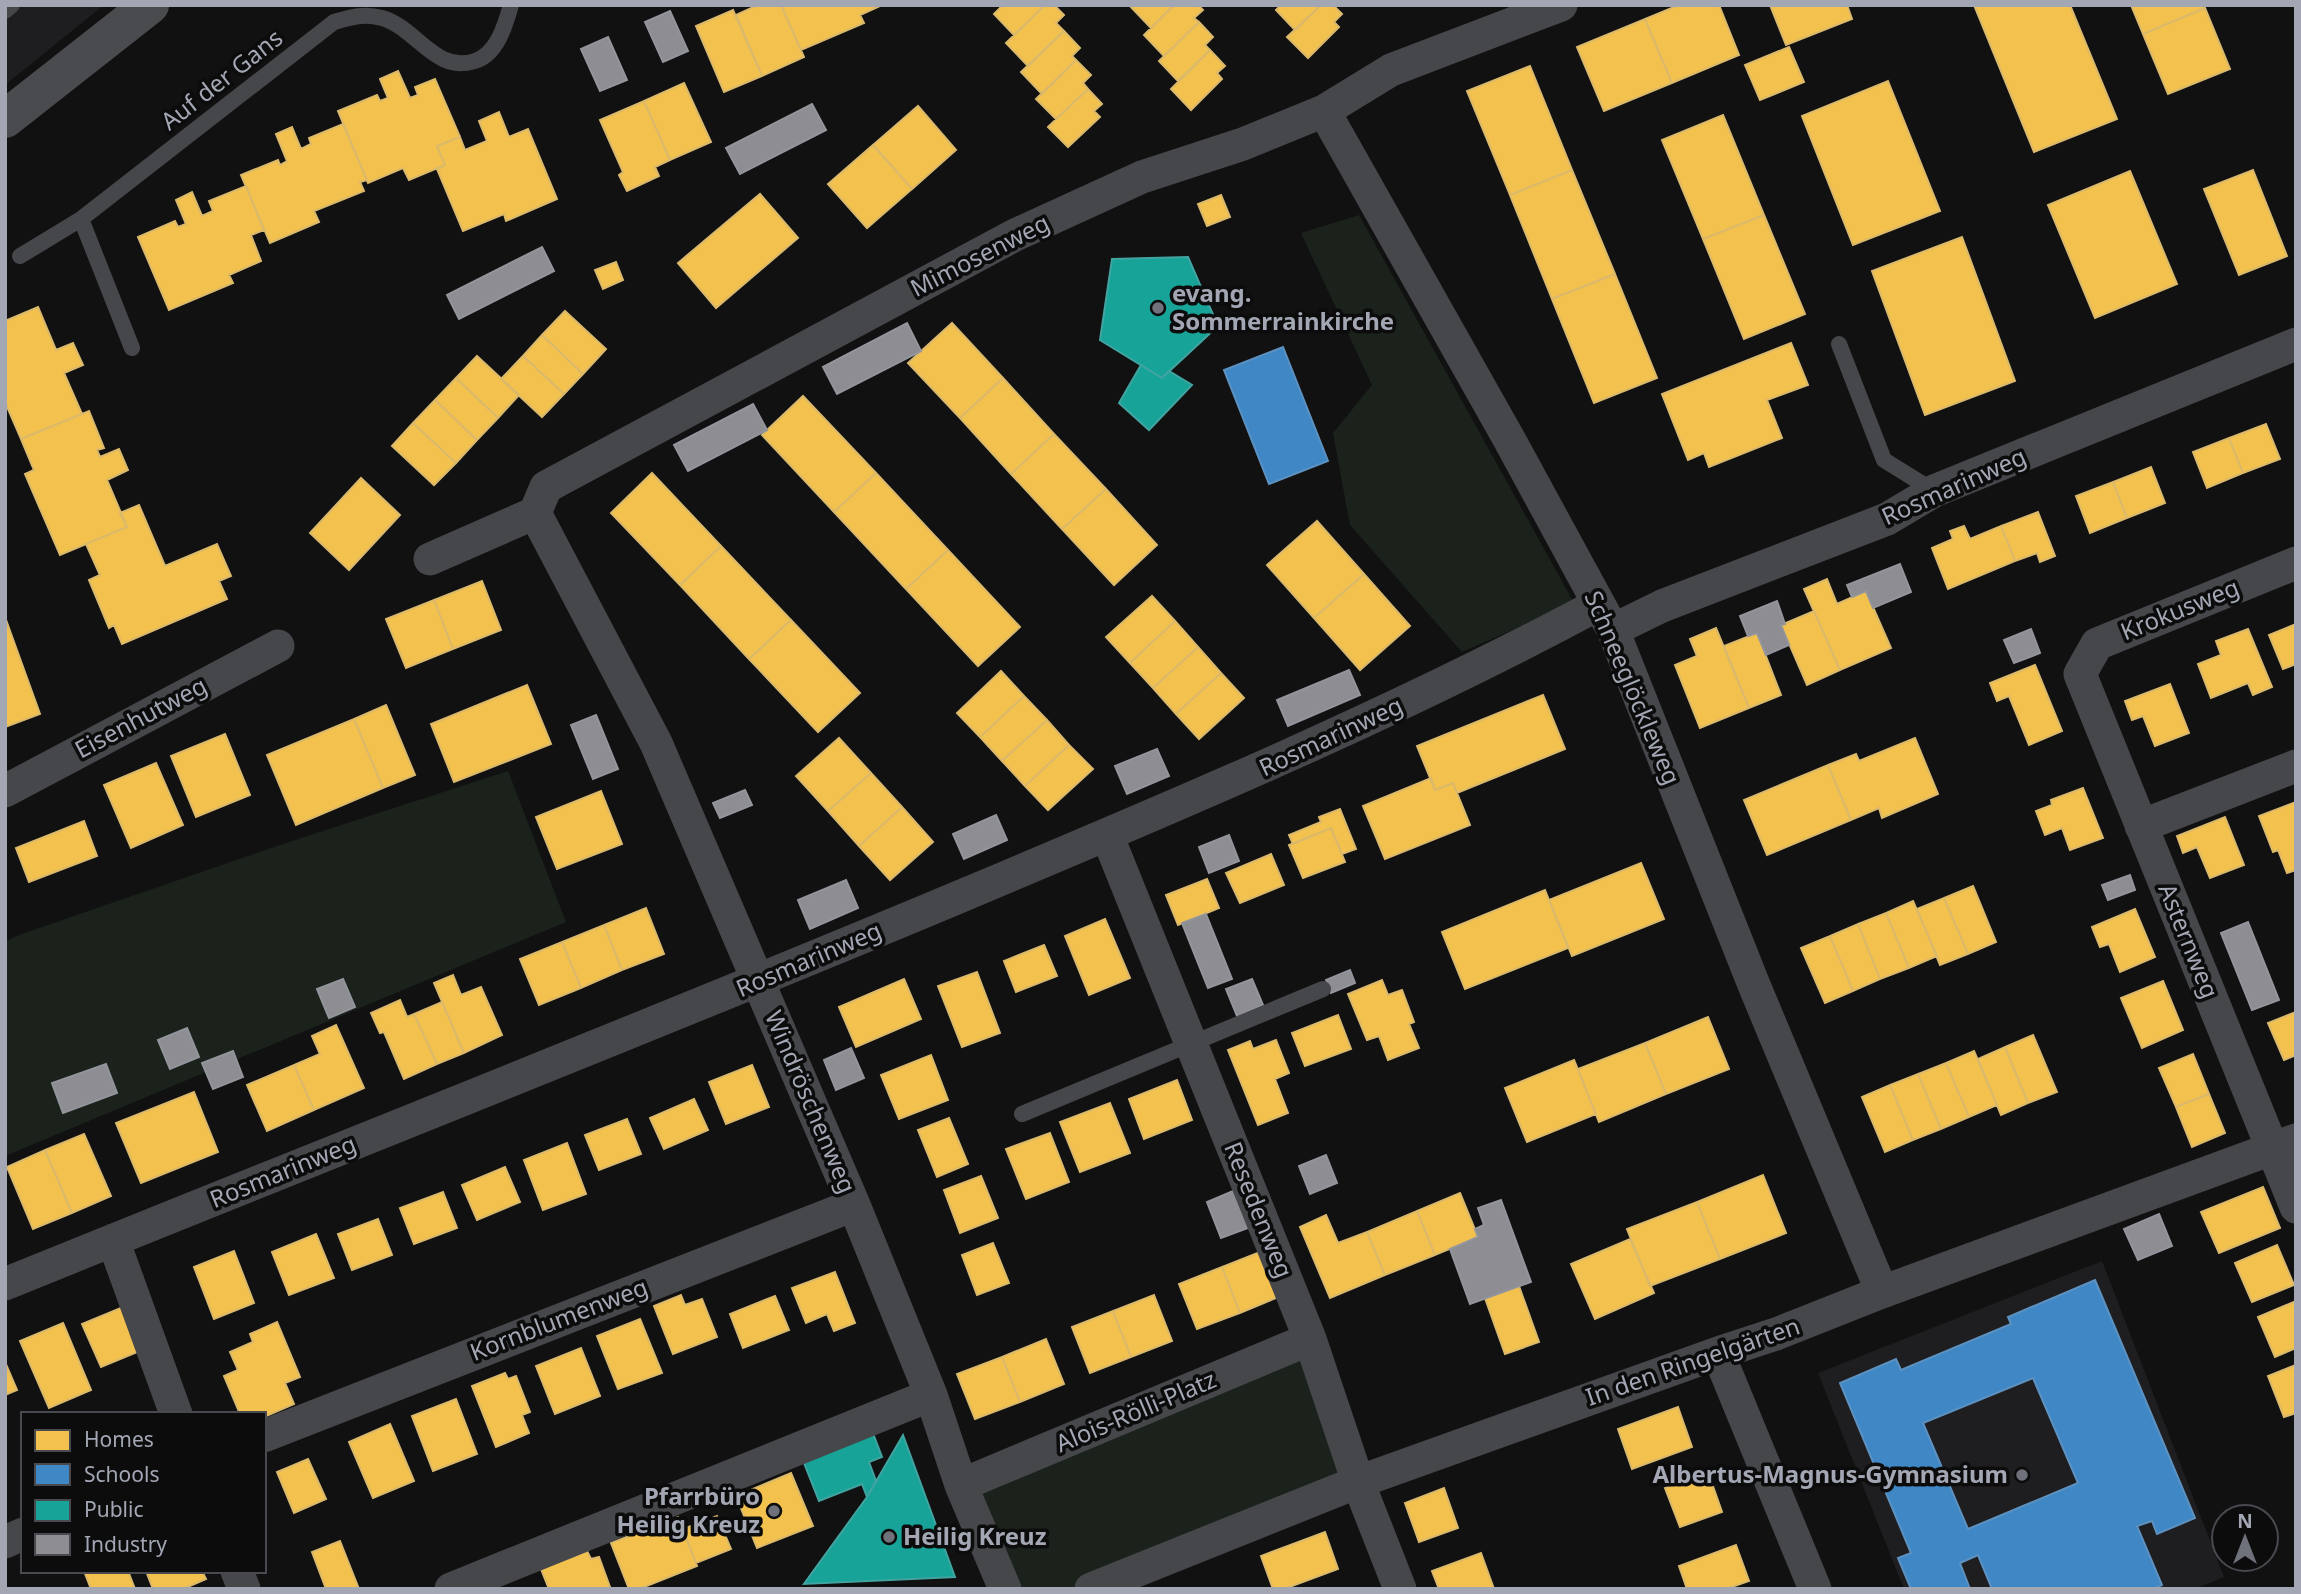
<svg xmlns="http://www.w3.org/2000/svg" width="2301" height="1594" viewBox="0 0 2301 1594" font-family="'Noto Sans',sans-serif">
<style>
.built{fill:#1e1e20}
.green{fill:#1b221c}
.homes{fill:#f2c14e;stroke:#dab96c;stroke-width:2}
.schools{fill:#3f88c5;stroke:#5d91c0;stroke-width:2;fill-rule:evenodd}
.public{fill:#17a398;stroke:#41a4a0;stroke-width:2}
.industry{fill:#8d8d92;stroke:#93959c;stroke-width:2}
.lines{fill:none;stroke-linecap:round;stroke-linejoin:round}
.lane{stroke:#46474a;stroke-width:16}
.street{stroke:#46474a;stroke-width:33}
.secondary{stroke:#4a4b4e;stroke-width:38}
.poi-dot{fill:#6f727b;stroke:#0c0c0d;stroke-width:2.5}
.labels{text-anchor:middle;stroke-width:7;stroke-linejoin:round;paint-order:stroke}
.street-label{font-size:24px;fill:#a2a7b3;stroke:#0c0c0d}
.poi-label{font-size:24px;font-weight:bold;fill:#a2a7b3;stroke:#0c0c0d;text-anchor:start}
</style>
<rect width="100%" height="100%" fill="#111112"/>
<path class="built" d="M5 5H104L5 85Z
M2102 1261 2224 1577 2195 1589H1904L1818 1373Z"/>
<path class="green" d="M1359 215 1574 603 1462 652 1350 525 1333 433 1372 385 1301 233Z
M508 771 566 922 5 1156V942L16 936 289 842Z
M1310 1339 1358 1482 1091 1589H1005L961 1485Z"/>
<path class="homes" d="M758 5H781L804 57 762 76 736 15Z
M781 5H882L860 15 864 23 801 50Z
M1045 5 1014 35 994 14 1003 5Z
M1045 5H1054L1064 15 1056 23 1064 31 1028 66 1006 43Z
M1129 5H1174L1151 28Z
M1174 5H1198L1203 10 1194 18 1199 22 1164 56 1144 35Z
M1281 5H1321L1295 30 1276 10Z
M1321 5H1333L1342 14 1334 22 1339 27 1308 58 1287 37Z
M1679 5H1719L1739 55 1672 83 1645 19Z
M1770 5H1847L1852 19 1786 45Z
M1974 5H2070L2117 119 2034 152Z
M2131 5H2204L2205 8 2143 34Z
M2205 8 2230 69 2168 94 2143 34Z
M733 10 762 76 724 92 696 26Z
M1645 19 1672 83 1604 111 1577 47Z
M1199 22 1213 37 1205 45 1210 50 1178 81 1159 61Z
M1064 31 1080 48 1072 56 1076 60 1042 94 1021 72Z
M1789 47 1804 82 1760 100 1745 65Z
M1210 50 1225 66 1217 73 1222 79 1191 110 1171 89Z
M1076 60 1091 75 1083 83 1088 89 1056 119 1036 99Z
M1530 66 1572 170 1510 195 1467 91Z
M398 71 410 98 418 95 415 87 435 79 460 137 437 146 445 165 409 180 403 168 368 183 338 111 377 95 380 101 388 98 380 79Z
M1888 81 1940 211 1853 245 1802 116Z
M684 83 711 142 670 160 644 101Z
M1088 89 1102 104 1094 111 1100 117 1068 147 1048 127Z
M644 101 670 160 655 167 659 176 627 191 619 175 623 172 600 120Z
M918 106 956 150 912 189 873 145Z
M499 112 509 137 528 129 557 199 506 221 504 214 463 231 437 169 445 165 437 146 460 137 465 150 487 141 479 121Z
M1723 115 1764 215 1703 239 1662 140Z
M343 124 367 180 360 182 364 191 314 211 319 222 270 243 241 175 278 160 280 165 287 161 276 134 292 127 301 149 311 144 309 138Z
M873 145 912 189 867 228 828 184Z
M1572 170 1615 274 1552 299 1510 195Z
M2253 170 2287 256 2239 275 2204 189Z
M2130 171 2177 284 2095 318 2048 205Z
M246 186 264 230 251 235 261 261 229 275 233 283 169 310 138 237 175 221 178 227 186 224 176 200 192 192 202 216 213 211 209 201Z
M760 194 798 238 716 308 678 263Z
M1221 195 1230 217 1207 226 1198 204Z
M1764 215 1805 314 1744 339 1703 239Z
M1962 237 2015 381 1925 415 1872 271Z
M616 262 623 280 603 289 595 270Z
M1615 274 1657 378 1594 403 1552 299Z
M38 307 56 350 73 343 83 365 64 373 82 414 21 439 5 402V321Z
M565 311 606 349 583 374 542 335Z
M952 323 1003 378 960 418 908 363Z
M542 335 583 374 564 394 523 356Z
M1791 343 1808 385 1767 400 1782 438 1709 467 1704 453 1688 460 1662 394Z
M477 356 519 395 498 418 456 378Z
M523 356 564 394 542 417 501 379Z
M456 378 498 418 477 440 435 400Z
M1003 378 1054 434 1011 474 960 418Z
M803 396 876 473 834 512 762 435Z
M435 400 477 440 456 463 413 423Z
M89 411 104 448 97 450 100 457 119 449 128 470 107 480 127 527 60 555 25 474 34 470 21 439Z
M413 423 456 463 434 485 392 446Z
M2266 424 2280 459 2243 473 2229 438Z
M1054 434 1106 489 1062 529 1011 474Z
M2229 438 2243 473 2207 488 2193 452Z
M2151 467 2165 503 2127 518 2113 482Z
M652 473 721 546 680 585 611 513Z
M876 473 948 550 906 589 834 512Z
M361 478 400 515 349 570 310 533Z
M2113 482 2127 518 2090 533 2076 496Z
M1106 489 1157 545 1114 585 1062 529Z
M139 505 165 566 217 544 231 576 219 581 227 599 122 644 114 625 109 628 89 580 100 575 86 544 127 527 120 513Z
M2038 512 2055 556 2040 562 2037 553 2015 561 2001 526Z
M1317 521 1364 574 1314 618 1267 565Z
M1964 526 1970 539 2001 526 2015 561 1948 589 1932 548 1953 539 1950 531Z
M721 546 791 620 749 659 680 585Z
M948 550 1020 627 978 666 906 589Z
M1364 574 1410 626 1360 670 1314 618Z
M1827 579 1837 604 1866 591 1891 648 1840 670 1804 589Z
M482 581 501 630 453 649 434 600Z
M1152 596 1175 621 1130 663 1106 637Z
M434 600 453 649 406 668 386 619Z
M1814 611 1840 670 1807 685 1781 625Z
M5 617 40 714 5 727Z
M791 620 860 693 818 732 749 659Z
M1175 621 1198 647 1153 688 1130 663Z
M2296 624V664L2283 669 2269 635Z
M1716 628 1749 708 1700 728 1675 665 1697 656 1690 639Z
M2248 629 2272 687 2253 695 2248 683 2211 698 2198 664 2221 655 2216 641Z
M1757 633 1781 695 1749 708 1724 646Z
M1198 647 1221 673 1176 714 1153 688Z
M2035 665 2062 731 2029 745 2009 696 1997 701 1990 683Z
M1001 671 1024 696 980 737 957 713Z
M1221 673 1244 698 1199 739 1176 714Z
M2170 684 2189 733 2155 746 2143 716 2132 720 2125 701Z
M527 685 551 744 454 782 431 724Z
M1543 695 1565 749 1457 793 1453 783 1435 790 1417 746Z
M1024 696 1047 720 1002 761 980 737Z
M386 705 415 775 383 788 354 719Z
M354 719 383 788 296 825 267 755Z
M1047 720 1069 745 1025 786 1002 761Z
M225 734 250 795 196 817 171 756Z
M839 738 871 773 828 811 796 776Z
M1915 738 1938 794 1882 818 1879 808 1851 820 1828 765 1856 754 1859 761Z
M1069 745 1093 769 1048 810 1025 786Z
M156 763 183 825 131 848 104 785Z
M1828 765 1851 820 1767 855 1744 800Z
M871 773 902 807 859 846 828 811Z
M1431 778 1435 790 1453 783 1470 825 1385 859 1363 806Z
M2083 788 2103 838 2070 850 2062 828 2045 835 2036 811 2052 805 2051 800Z
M601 791 622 844 557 869 536 817Z
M2296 802V870L2287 873 2278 850 2273 852 2259 816Z
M902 807 933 842 890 880 859 846Z
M1340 809 1356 849 1342 854 1331 828 1293 844 1289 835 1321 822 1319 817Z
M2225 817 2244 865 2210 878 2197 847 2183 853 2177 836Z
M84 821 97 856 29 882 16 848Z
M1331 828 1345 862 1303 878 1289 845Z
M1271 854 1284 885 1240 903 1226 873Z
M1641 863 1664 919 1572 956 1549 900Z
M1207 879 1219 908 1178 925 1166 895Z
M1973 886 1996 942 1968 954 1944 898Z
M1545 890 1568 948 1465 989 1442 932Z
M1944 898 1968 954 1940 965 1917 909Z
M1913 901 1937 956 1909 968 1886 913Z
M646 908 664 954 622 970 604 925Z
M2135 909 2155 957 2120 972 2109 944 2100 947 2092 927Z
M1886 913 1909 968 1880 979 1858 924Z
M1105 919 1130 978 1089 995 1065 936Z
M1858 924 1880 979 1853 991 1830 936Z
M604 925 622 970 581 988 562 942Z
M1830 936 1853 991 1825 1003 1801 948Z
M562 942 581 988 539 1005 520 959Z
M1044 945 1057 976 1016 992 1004 961Z
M977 972 1000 1033 962 1047 938 986Z
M453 975 461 995 481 987 502 1035 464 1053 434 983Z
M904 979 921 1019 856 1047 839 1007Z
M1382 980 1388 995 1402 990 1414 1022 1409 1024 1419 1048 1388 1060 1379 1036 1367 1040 1348 994Z
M2163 981 2183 1030 2142 1048 2121 998Z
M400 1000 407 1017 414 1014 437 1064 404 1079 384 1032 380 1033 371 1013Z
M442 1002 464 1053 437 1064 414 1014Z
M2296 1012V1055L2284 1060 2268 1023Z
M1338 1015 1351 1049 1305 1066 1292 1033Z
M1708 1017 1729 1069 1666 1094 1645 1043Z
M336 1025 364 1088 314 1110 294 1065 320 1054 312 1036Z
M2033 1035 2057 1092 2028 1103 2005 1047Z
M1276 1040 1289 1073 1275 1079 1288 1113 1258 1125 1228 1050 1250 1041 1253 1049Z
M1645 1043 1666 1094 1599 1122 1578 1069Z
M2005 1047 2028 1103 2001 1115 1978 1059Z
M1974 1051 1997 1105 1969 1117 1946 1063Z
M2193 1054 2209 1094 2176 1107 2159 1068Z
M931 1055 948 1100 899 1119 881 1075Z
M1574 1060 1596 1114 1527 1142 1505 1088Z
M1946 1063 1969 1117 1941 1129 1918 1074Z
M294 1065 314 1110 267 1131 247 1085Z
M752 1065 769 1107 726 1124 709 1082Z
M1918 1074 1941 1129 1913 1140 1890 1085Z
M1177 1080 1192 1120 1144 1139 1129 1099Z
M1890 1085 1913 1140 1885 1152 1862 1097Z
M194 1092 218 1152 141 1183 116 1123Z
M2209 1094 2225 1133 2192 1147 2176 1107Z
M694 1099 708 1130 664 1149 650 1118Z
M1110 1103 1130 1153 1080 1172 1060 1122Z
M949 1118 968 1164 937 1177 918 1130Z
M627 1119 641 1154 599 1170 585 1135Z
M1050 1133 1069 1182 1026 1199 1006 1149Z
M84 1134 111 1196 72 1213 45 1150Z
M567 1143 586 1194 543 1210 524 1160Z
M45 1150 72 1213 33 1229 7 1167Z
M505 1167 520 1202 477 1220 462 1185Z
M1763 1175 1786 1233 1720 1259 1697 1202Z
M981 1176 998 1218 960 1233 944 1190Z
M2263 1187 2280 1228 2219 1253 2201 1212Z
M443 1192 457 1228 414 1244 400 1208Z
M1460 1193 1478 1237 1435 1255 1417 1211Z
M1697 1202 1720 1259 1650 1286 1627 1229Z
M1417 1211 1435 1255 1385 1275 1367 1232Z
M1326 1215 1338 1243 1367 1232 1385 1275 1330 1298 1300 1227Z
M378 1219 392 1255 352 1270 338 1234Z
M316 1234 334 1278 289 1295 272 1252Z
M1630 1239 1654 1293 1595 1319 1571 1264Z
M993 1243 1009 1283 977 1295 962 1255Z
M2277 1245 2294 1285 2252 1302 2235 1263Z
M1265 1250 1283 1295 1240 1313 1222 1267Z
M234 1251 254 1303 214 1319 194 1267Z
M1222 1267 1240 1313 1197 1329 1179 1284Z
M835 1272 855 1323 834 1331 827 1314 806 1323 792 1288Z
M1519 1286 1539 1342 1505 1354 1485 1298Z
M681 1295 685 1305 702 1299 717 1337 673 1354 654 1306Z
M1154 1295 1172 1341 1131 1357 1113 1311Z
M775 1296 789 1330 743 1348 730 1314Z
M2296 1301V1348L2275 1357 2258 1317Z
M128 1305 147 1348 101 1367 82 1324Z
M1113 1311 1131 1357 1090 1373 1072 1327Z
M640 1319 662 1373 618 1389 597 1336Z
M277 1322 300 1377 285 1383 294 1404 264 1417V1414H240L224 1376 238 1370 230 1352 253 1342 250 1334Z
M63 1323 91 1390 49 1408 20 1341Z
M1046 1339 1064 1384 1020 1402 1002 1357Z
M581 1348 600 1396 555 1414 536 1366Z
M1002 1357 1020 1402 975 1419 957 1374Z
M5 1362 17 1390 5 1395Z
M2296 1365V1413L2284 1417 2268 1376Z
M505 1373 508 1379 516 1376 530 1412 522 1415 529 1433 496 1447 472 1386Z
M456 1399 477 1454 433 1471 412 1416Z
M1678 1407 1692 1447 1632 1469 1618 1429Z
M390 1424 414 1481 373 1498 349 1442Z
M308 1459 326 1499 294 1513 277 1472Z
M1708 1472 1722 1512 1680 1527 1665 1488Z
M791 1473 813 1526 757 1548 736 1496Z
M1444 1488 1458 1528 1419 1542 1405 1503Z
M717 1516 731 1549 696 1563 683 1529Z
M678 1517 697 1566 639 1589H629L611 1543Z
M1325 1532 1338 1569 1284 1589H1273L1261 1556Z
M340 1541 359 1589H326L312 1552Z
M1736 1545 1749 1581 1726 1589H1687L1679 1566Z
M587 1551 591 1559 599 1557 610 1587 606 1589H549L541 1569Z
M1481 1553 1494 1589H1439L1432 1571Z
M84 1571H128L135 1589H91Z
M146 1571H202L206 1579 183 1589H153Z"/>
<path class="schools" d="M1283 347 1328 461 1269 484 1224 370Z
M2095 1280 2195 1518 2157 1534 2152 1521 2137 1526 2162 1585 2153 1589H1992L1978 1555 1960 1563 1970 1589H1911L1898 1558 1911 1553 1840 1383 1896 1359 1901 1370 2011 1324 2008 1317ZM2033 1378 2078 1483 1968 1529 1923 1423Z"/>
<path class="public" d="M1188 257 1218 326 1162 378 1100 340 1112 259Z
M1141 365 1162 378 1169 371 1192 385 1149 430 1119 403Z
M871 1428 882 1457 869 1462 876 1481 867 1497 862 1484 819 1501 804 1463Z
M903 1435 955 1577 804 1584 867 1497Z"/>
<path class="industry" d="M670 11 688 51 663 62 645 22Z
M608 37 627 80 600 91 581 49Z
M812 104 826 130 740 174 726 148Z
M542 247 554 271 459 319 447 295Z
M907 323 921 351 837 394 823 367Z
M753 404 767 430 688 471 674 445Z
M1900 564 1911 592 1873 608 1866 591 1852 597 1847 585Z
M1777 601 1785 624 1781 625 1789 645 1766 655 1757 633 1748 636 1740 616Z
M2031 629 2040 653 2014 663 2004 640Z
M1349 670 1360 695 1288 726 1277 700Z
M596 715 618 769 593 779 571 725Z
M1157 749 1169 776 1127 794 1115 766Z
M745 790 752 805 720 818 713 803Z
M996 815 1007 840 964 859 953 834Z
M1229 835 1239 861 1209 873 1199 847Z
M2130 875 2135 890 2108 900 2102 885Z
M846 880 858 908 810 929 798 900Z
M1206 914 1232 979 1208 988 1182 923Z
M2248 922 2279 1000 2252 1010 2221 933Z
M1350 970 1355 983 1331 993 1326 980Z
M343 979 355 1007 329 1018 317 989Z
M1252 979 1263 1005 1237 1016 1226 989Z
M187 1028 199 1057 170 1069 158 1040Z
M851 1048 864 1078 836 1090 824 1060Z
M233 1051 243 1077 213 1089 202 1063Z
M106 1064 117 1093 63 1113 52 1083Z
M1326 1155 1337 1183 1310 1194 1299 1166Z
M1233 1191 1248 1228 1221 1238 1207 1202Z
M1501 1200 1531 1282 1470 1304 1450 1249 1478 1237 1475 1229 1484 1225 1478 1208Z
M2159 1214 2172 1246 2138 1260 2124 1229Z"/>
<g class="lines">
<path class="lane" d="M5 11 12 5
M81 219 132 348
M20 256 81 219 334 22C351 17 364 13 382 18 417 28 435 74 475 61 497 54 505 26 511 5
M1839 344 1884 460 1934 491
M1022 1114 1323 989"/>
<path class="street" d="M1324 111 1509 439 1613 630 1754 985 1882 1292
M535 513 656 743 854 1205 931 1395 961 1485 1005 1589
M430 559 535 513 546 487 1015 235 1142 177 1243 144 1324 111 1391 70 1561 5
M2296 563 2097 644 2080 674 2296 1207
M1613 630 1662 606 1887 519 1934 491 2296 344
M5 791 278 646
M2141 826 2296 766
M1107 835 1310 1339 1358 1482 1400 1589
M113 1240 176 1414
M5 1284C325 1154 647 1028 966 894 1180 804 1394 714 1599 604
M1718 1353 1815 1589
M264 1436 854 1205
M961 1485 1310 1339
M5 1542 23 1534
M237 1571 244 1589
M451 1589 931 1395
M1091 1589 1358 1482 1718 1353 1776 1334 1882 1292 2296 1140"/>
<path class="secondary" d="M5 119 150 5"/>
</g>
<g class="poi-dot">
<circle cx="1158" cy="308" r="7"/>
<circle cx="2022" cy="1475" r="7"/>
<circle cx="774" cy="1511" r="7"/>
<circle cx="889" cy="1537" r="7"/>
</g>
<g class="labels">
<g class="street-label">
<text transform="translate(222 80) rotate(-38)" y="8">Auf der Gans</text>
<text transform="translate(980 256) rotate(-27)" y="8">Mimosenweg</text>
<text transform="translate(1954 487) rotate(-24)" y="8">Rosmarinweg</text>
<text transform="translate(2180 610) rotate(-22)" y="8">Krokusweg</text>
<text transform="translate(1632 688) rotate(67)" y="8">Schneeglöckleweg</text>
<text transform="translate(141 718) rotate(-28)" y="8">Eisenhutweg</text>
<text transform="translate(1331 737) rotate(-25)" y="8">Rosmarinweg</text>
<text transform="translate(2188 941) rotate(68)" y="8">Asternweg</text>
<text transform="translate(809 960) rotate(-23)" y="8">Rosmarinweg</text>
<text transform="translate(810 1102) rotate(67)" y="8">Windröschenweg</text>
<text transform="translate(283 1172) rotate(-22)" y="8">Rosmarinweg</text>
<text transform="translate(1258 1210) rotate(68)" y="8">Resedenweg</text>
<text transform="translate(559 1320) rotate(-21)" y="8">Kornblumenweg</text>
<text transform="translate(1693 1362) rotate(-19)" y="8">In den Ringelgärten</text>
<text transform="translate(1136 1412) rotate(-23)" y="8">Alois-Rölli-Platz</text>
</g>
<g class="poi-label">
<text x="1172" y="302">evang.<tspan x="1172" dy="28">Sommerrainkirche</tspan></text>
<text x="2008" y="1483" text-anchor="end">Albertus-Magnus-Gymnasium</text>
<text x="760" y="1505" text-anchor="end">Pfarrbüro<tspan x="760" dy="28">Heilig Kreuz</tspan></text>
<text x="903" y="1545">Heilig Kreuz</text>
</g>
</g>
<rect width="2301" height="1594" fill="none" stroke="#a2a7b3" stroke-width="14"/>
<rect x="21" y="1412" width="245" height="161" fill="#0c0c0d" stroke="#484a4f" stroke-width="2"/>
<rect x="35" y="1430" width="35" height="21" fill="#f2c14e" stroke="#484a4f" stroke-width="2"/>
<text x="84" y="1447" font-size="21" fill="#a2a7b3">Homes</text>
<rect x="35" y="1464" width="35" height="21" fill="#3f88c5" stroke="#484a4f" stroke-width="2"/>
<text x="84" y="1482" font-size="21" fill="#a2a7b3">Schools</text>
<rect x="35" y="1500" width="35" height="21" fill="#17a398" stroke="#484a4f" stroke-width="2"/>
<text x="84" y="1517" font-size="21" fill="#a2a7b3">Public</text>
<rect x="35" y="1534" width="35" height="21" fill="#8d8d92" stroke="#484a4f" stroke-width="2"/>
<text x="84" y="1552" font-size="21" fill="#a2a7b3">Industry</text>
<g transform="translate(2245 1538)"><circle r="33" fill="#0c0c0d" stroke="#484a4f" stroke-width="2"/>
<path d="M0-5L12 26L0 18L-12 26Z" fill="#6f727b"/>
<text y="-10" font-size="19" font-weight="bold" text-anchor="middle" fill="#a2a7b3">N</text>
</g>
</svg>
